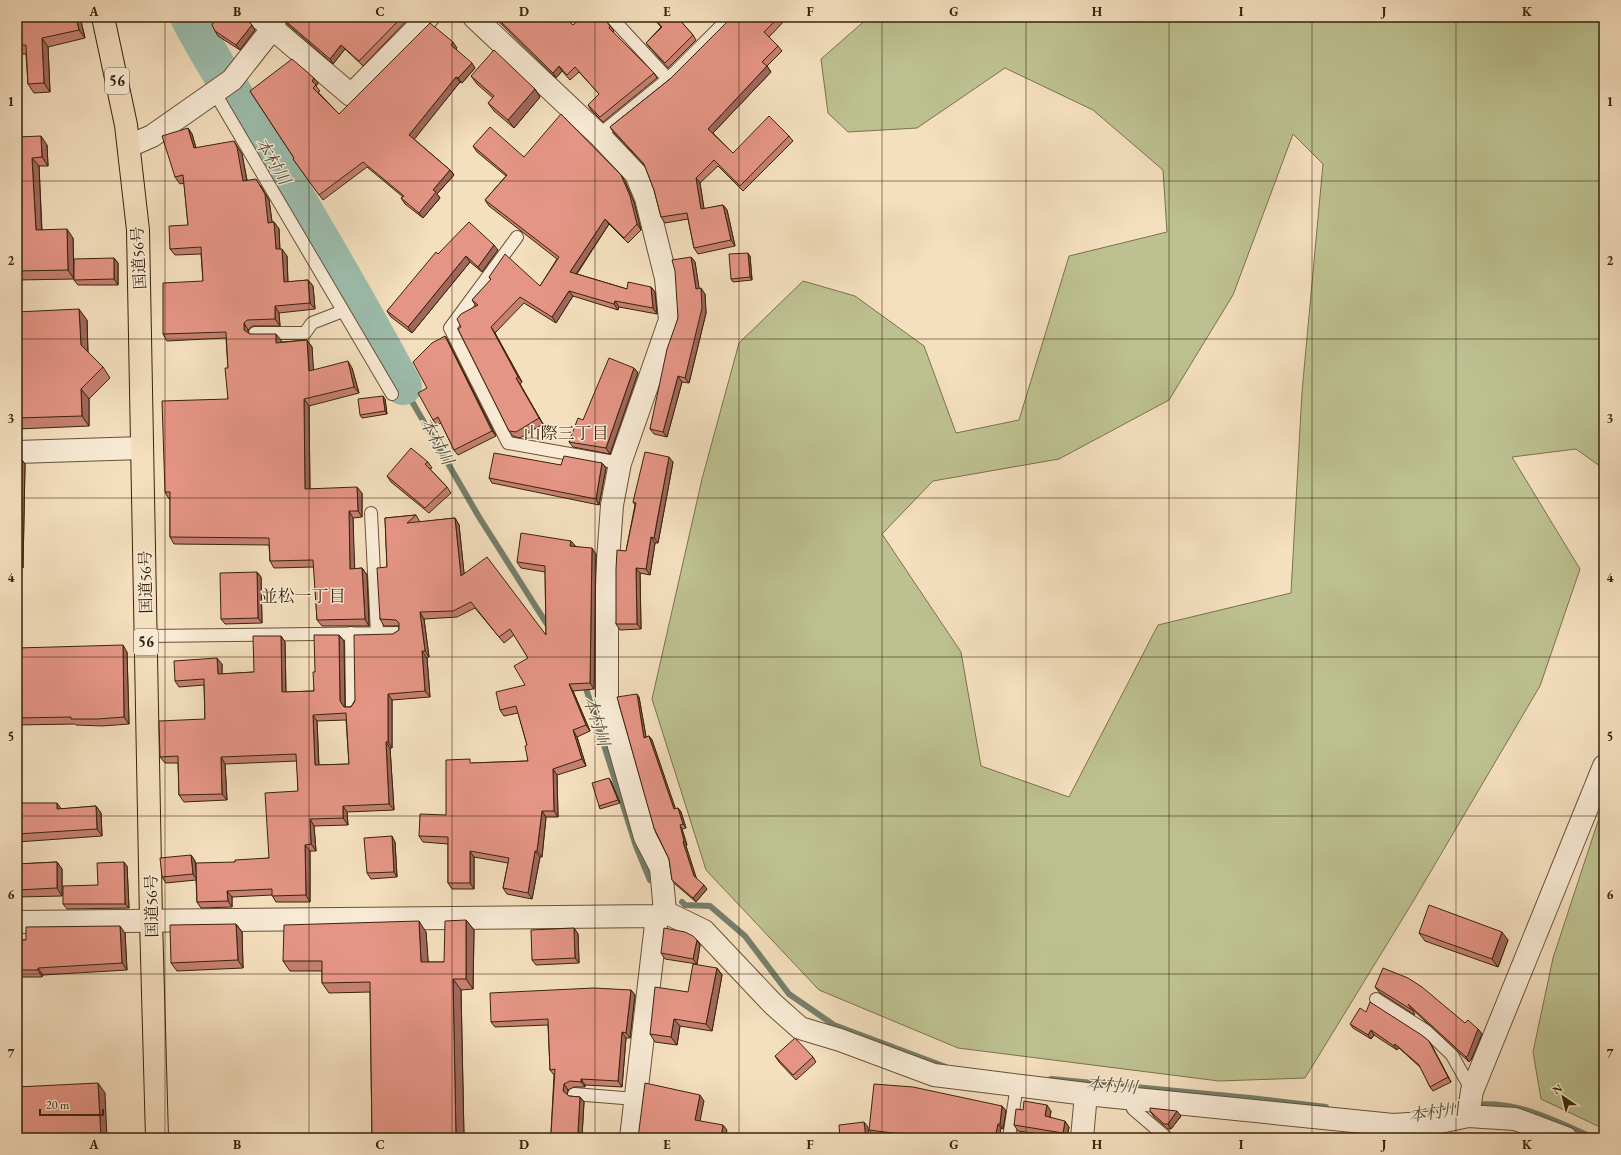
<svg xmlns="http://www.w3.org/2000/svg" width="1621" height="1155" viewBox="0 0 1621 1155" font-family="'EB Garamond','Noto Serif JP',serif">
<style>
.green{fill:#bdc190;stroke:#7b724e;fill-rule:evenodd}
.lines{fill:none;stroke-linecap:round;stroke-linejoin:round}
.stream{stroke:#747f6c;stroke-width:6}
.river{stroke:#9cbdad;stroke-width:38}
.lane-casing{stroke:#685238;stroke-width:14}
.street-casing{stroke:#685238;stroke-width:24}
.highway-casing{stroke:#39230b;stroke-width:24}
.lane{stroke:#f8ead5;stroke-width:12}
.street{stroke:#f8ead5;stroke-width:22}
.highway{stroke:#f4dfbe;stroke-width:22}
.wall{fill:#c58072;stroke:#39230b;fill-rule:evenodd}
.shaded-wall{fill:#a0685d;stroke:#39230b}
.building{fill:#e59585;stroke:#39230b;fill-rule:evenodd}
.grid{fill:none;stroke:#39230b;stroke-width:1;stroke-opacity:0.55}
.labels{text-anchor:middle;stroke-width:3;stroke-linejoin:round;paint-order:stroke}
.shield{fill:#f8ead5;stroke:#725f48;stroke-width:1}
.shield-label{font-size:15px;font-weight:bold;fill:#39230b}
.street-label{font-size:16px;fill:#39230b;stroke:#f8ead5}
.water-label{font-size:17px;font-style:italic;fill:#57513c;stroke:#f8ead5}
.neighbourhood-label{font-size:17px;fill:#39230b;stroke:#f8ead5}
.neatline{fill:none;stroke:#39230b;stroke-width:1.5}
.grid-label{font-size:13px;text-anchor:middle;font-weight:bold;fill:#39230b}
</style>
<rect width="100%" height="100%" fill="#f4dfbe"/>
<filter id="stains"><feTurbulence type="fractalNoise" baseFrequency=".005" numOctaves="4"/><feColorMatrix values="0 0 0 0 .2 0 0 0 0 .09 0 0 0 0 .02 0 0 0 .5 -.17"/></filter>
<radialGradient id="worn" r=".72"><stop offset=".6" stop-color="#630" stop-opacity="0"/><stop offset="1" stop-color="#630" stop-opacity=".3"/></radialGradient>
<path class="green" d="M869 17H1604V469L1576 449 1512 457 1580 569 1540 686 1411 905 1305 1078 1219 1081 958 1048 819 990 706 870 652 699 702 479 739 343 803 281 855 296 924 346 956 433 1019 420 1069 256 1167 232 1163 170 1093 110 1005 68 917 128 848 132 828 113 821 59ZM1293 134 1323 164 1302 392 1291 593 1158 625 1069 797 981 766 961 652 882 534 933 481 1059 459 1169 400 1233 295Z
M1604 803V1129L1541 1099 1533 1052 1553 958Z"/>
<g class="lines">
<path class="stream" d="M403 386 479 517 550 629
M584 682 636 846 650 880
M682 902 685 905 710 906 745 936 789 994 834 1025 946 1067
M1051 1079 1250 1098 1326 1107
M1474 1105C1517 1100 1555 1121 1594 1138
M1422 1113 1461 1107"/>
<path class="river" d="M189 17C211 60 238 100 263 142 311 222 359 303 403 386"/>
<defs>
<path id="lane" d="M611 17 668 79
M215 93 392 394
M599 135 668 79 730 17
M517 237 450 328 508 443 620 463
M255 333H305L312 323 343 311
M371 513 377 633
M351 633 352 707
M146 636 397 633
M1376 999 1428 1032 1452 1055 1472 1091
M574 1094 635 1099
M1134 1099 1133 1109 1167 1138
M1009 1138 1017 1085"/>
<path id="street" d="M259 17 351 95 428 17
M474 17 599 135 636 174 646 198 666 278 670 320 620 463 612 505 607 574V704L645 837 661 868 665 912
M129 146 152 136 232 80 272 29 276 17
M17 452 142 448
M665 912 704 931 773 1004 800 1028 840 1040 934 1075 1086 1094 1393 1125 1440 1122 1468 1116 1515 1119 1566 1138
M17 922 657 916 665 912
M1468 1116 1472 1091 1604 766
M631 1138 657 916
M1082 1138 1086 1094"/>
<path id="highway" d="M103 17 126 125 138 230 151 920 157 1138"/>
</defs>
<use href="#lane" class="lane-casing"/>
<use href="#street" class="street-casing"/>
<use href="#highway" class="highway-casing"/>
<use href="#lane" class="lane"/>
<use href="#street" class="street"/>
<use href="#highway" class="highway"/>
</g>
<path class="wall" d="M17 17H80L85 38 48 47 50 92 34 93 28 84 26 54H17Z
M284 17H410L363 66 345 49 333 64 287 24 283 19Z
M494 17H564L573 25 582 17H604V18L614 31 613 32 654 73 657 78 603 122 591 110 588 105 599 94 579 72 570 80 562 71 556 78Z
M621 17H630L625 21Z
M652 17H677L693 35 696 40 668 68 650 48 646 43 661 27Z
M732 17H788L769 37 778 46 782 51 767 66 771 72 713 133 733 153 789 136 793 141 743 191 718 166 700 183 704 209 723 205 727 210 735 246 698 254 694 248 688 219 665 223 661 217 654 190 645 166 614 133 610 127 670 79Z
M247 20 255 30 240 50 218 36 215 31 213 23Z
M457 48 456 49 475 68 462 83 460 82 414 139 450 170 454 175 437 194 440 198 423 218 405 204 401 198 403 197 367 167 323 200 293 159 294 158 250 91 318 83 316 86 320 91 318 92 339 114Z
M471 76 535 89 540 97 514 128 494 111 488 103 493 98 477 84Z
M188 128 192 134 196 148H238L242 154 247 180 261 186 269 200 272 222H274L279 229 280 249 287 256 288 282 308 280 313 286 315 309 279 313 280 326H252L248 330 249 333 250 334 281 340V342L307 340 312 347 313 370 352 368 359 393 309 406 310 489 362 493V517L353 518 354 569 362 568 367 575 369 626H322L317 620 314 567 274 568 270 561 269 545 174 544 170 537V499H169L165 492 228 399V368L226 338 167 341 163 334 203 281 201 254 175 255 170 249 188 225 184 183 180 184 175 177Z
M17 137 47 145 48 166H39L42 230 73 238 74 279 17 280Z
M473 146 524 157 625 181 634 202 641 230 628 243 609 224 577 274 627 289 651 287 655 292 657 314 619 307 618 310 573 296 556 323 524 303 495 333 522 382 520 384 543 424 520 438 513 436 509 431 461 327 476 306 472 300 491 280 489 277 540 286 557 259 489 206 485 200 506 176 477 152Z
M498 250 482 272 470 262 412 333 391 317 387 311 438 254Z
M750 256 752 280 733 282 731 279Z
M691 257 695 262 699 289 705 294 706 313 689 383 682 382 667 437 654 434 650 429 678 318Z
M114 258 118 263V285H78L74 280Z
M17 312 87 320 88 352 103 367 110 378 89 399V426L17 429Z
M445 336 448 341 496 436 458 455 454 450 441 423 437 425 433 420 427 388Z
M634 368 638 373 610 454 573 447 569 442 583 420Z
M385 399 387 414 362 418 360 415Z
M17 459H21L25 464 23 568H17Z
M428 462 432 468 430 469 447 487 451 493 429 513 391 482 387 476Z
M673 462 661 527 658 543H655L650 575 640 573 641 629 620 630 616 624 626 551 635 505 633 502Z
M602 463 606 468 599 505 492 483 489 478 561 465Z
M416 515 420 522 455 518 459 525 464 574 546 635 545 572 521 568 517 562 571 541 575 546 596 554 594 689 573 691 590 731 577 737 586 766 557 775 558 817H546L542 857H540L532 899 507 894 503 888 508 863 474 857V889H452L448 883V844L423 842 419 836 446 815 472 763 528 761 527 745 518 713 504 716 500 710 525 685 528 658 514 635 504 643 475 608 457 617 424 619 429 657 427 658 430 697 392 700V748H390L394 810 347 812 348 825 314 826 316 851H310V902H276L272 895 232 897V907L201 908 197 902 196 880 166 883 162 877 191 855 195 861 196 877 235 862 269 858 298 791 297 761 225 764 227 800 184 802 179 795 178 763H165L160 757 205 719 204 685 179 687 175 681 222 664V674L254 672 281 636 285 642 286 692 314 691 315 672 339 635 344 641 345 707H351L393 634 399 630V626H384L380 619 387 567 385 518ZM346 720 349 764 319 765 317 721Z
M257 572 261 577 262 623 225 624 221 619Z
M17 648 127 652 129 724 102 726 76 725 75 724 17 725Z
M639 697 646 737 649 736 652 740 675 809 678 808 681 812 686 828 682 829 687 845 686 846 696 878 707 889 696 902 675 884 672 880 669 859 654 828Z
M611 781 620 803 600 809 599 806Z
M17 803 61 809 96 806 101 813 102 836 17 842Z
M395 842 397 877 371 879 367 873Z
M57 862 62 869V896L17 897V864Z
M127 866 129 908 67 909 63 904 98 885Z
M466 920 474 930 473 989 461 990 464 1138H372L370 992 329 993 322 983V971H290L283 961 426 932 428 962H444Z
M236 924 242 932 243 968 177 971 171 963Z
M574 928 578 934 579 963 536 965 532 960Z
M125 933 127 970 43 975 42 977H17V940H26Z
M1419 933 1508 940 1498 967 1425 941Z
M697 940 700 945 697 964 665 959 661 953Z
M717 968 722 975 712 1031 680 1026 677 1045 655 1042 650 1034 688 992Z
M1375 987 1465 1023 1478 1029 1482 1034 1471 1060 1469 1062 1412 1009 1415 1015 1379 992Z
M631 990 635 995 630 1038H626L622 1087 585 1085V1087H574L568 1090 567 1094 569 1096 580 1097 584 1102 582 1136 551 1133 554 1075 550 1070 548 1025 495 1027 491 1022Z
M1366 1012 1432 1046 1451 1082 1433 1091 1430 1087 1421 1068 1399 1048 1397 1050 1374 1035 1371 1039 1353 1028 1350 1024Z
M775 1056 813 1057 816 1062 796 1080 779 1062Z
M1002 1106 1006 1111 1003 1129 1001 1128 999 1138H899L873 1135 869 1130Z
M1023 1110 1051 1111 1050 1117 1069 1127 1067 1138 1018 1131 1014 1125Z
M1150 1111 1181 1116 1171 1129H1168L1154 1117Z"/>
<path class="shaded-wall" d="M76 17H80L85 38 79 30Z
M252 25 255 30 240 50 236 45Z
M42 38 48 47 50 92 44 83Z
M453 42 457 48 455 50 451 45Z
M341 45 345 49 333 64 330 59Z
M472 63 475 68 462 83 458 78Z
M559 66 562 71 556 78 553 73Z
M767 66 771 72 712 134 708 129Z
M456 77 460 82 413 141 409 135Z
M314 78 318 83 316 86 312 81Z
M535 89 540 97 514 128 508 120Z
M188 128 192 134 198 155 194 148Z
M41 136 47 145 48 166 42 157Z
M234 141 242 154 248 187 243 181Z
M32 158 39 166 42 239 36 230Z
M450 170 454 175 437 194 440 198 423 218 419 213 433 190Z
M621 175 625 181 634 202 641 230 637 224Z
M696 178 700 183 705 215 701 209Z
M256 179 269 200 273 229 268 223Z
M723 205 727 210 735 246 731 240Z
M605 219 609 224 574 277 570 272Z
M274 222 279 229 280 256 276 249Z
M67 229 73 238 74 279 68 270Z
M494 245 498 250 482 272 478 267Z
M282 249 287 256 288 288 284 282Z
M748 253 750 256 752 280 750 277Z
M466 256 470 262 412 333 408 327Z
M691 257 695 262 700 294 696 289Z
M114 258 118 263V285L114 279Z
M308 280 313 286 315 309 310 303Z
M651 287 655 292 657 314 653 308Z
M701 288 705 294 706 313 689 383 685 378Z
M569 291 573 296 556 323 552 317Z
M615 301 619 307 618 310 614 304Z
M275 306 279 313 280 326 275 319Z
M79 309 87 320 88 356 81 345Z
M244 323 248 330 249 337 244 330Z
M491 327 495 333 522 382 518 377Z
M276 334 281 340V349L276 343Z
M445 336 448 341 496 436 492 431Z
M307 340 312 347 314 377 309 371Z
M348 361 352 368 359 393 354 387Z
M634 368 638 373 610 454 606 448Z
M678 376 682 382 667 437 663 432Z
M516 378 520 384 543 424 539 418Z
M81 389 89 399V426L82 416Z
M383 396 385 399 387 414 385 411Z
M304 399 309 406 310 496 305 489Z
M669 457 673 462 658 543 654 538Z
M21 459 25 464 23 568 20 563Z
M602 463 606 468 599 505 596 499Z
M357 487 362 493V517L358 511Z
M349 511 353 518 355 576 350 569Z
M455 518 459 525 465 582 461 576Z
M651 537 655 543 650 575 646 569Z
M571 541 576 547 570 546Z
M592 548 596 554 594 689 590 683Z
M362 568 367 575 369 626 365 619Z
M636 568 640 573 641 629 637 624Z
M257 572 261 577 262 623 258 618Z
M420 612 424 619 429 657 425 651Z
M339 635 344 641 345 707 348 713 340 701Z
M281 636 285 642 286 699 282 692Z
M123 645 127 652 129 724 124 717Z
M422 651 427 658 430 697 425 691Z
M217 658 222 664V680L218 674Z
M569 684 573 691 590 731 586 725Z
M388 694 392 700V748L388 742Z
M637 694 639 697 647 742 644 738Z
M313 715 317 721 319 771 315 765Z
M573 730 577 737 586 766 582 759Z
M17 732 18 751 17 750Z
M649 736 652 740 677 813 674 809Z
M386 742 390 748 394 810 389 804Z
M221 757 225 764 227 800 222 794Z
M553 769 557 775 558 817 554 811Z
M609 778 611 781 620 803 618 800Z
M57 803 62 810 57 809Z
M96 806 101 813 102 836 97 829Z
M343 806 347 812 348 825 343 818Z
M678 808 681 812 686 828 683 824Z
M542 811 546 817 542 857 537 851Z
M310 819 314 826 316 851 311 844Z
M680 825 682 829 687 845 684 841Z
M392 836 395 842 397 877 394 872Z
M683 842 686 846 697 880 694 876Z
M305 845 310 851V902L306 895Z
M470 851 474 857V889L470 883Z
M535 851 540 857 532 899 528 893Z
M191 855 195 861 197 880 193 874Z
M57 862 62 869V896L57 888Z
M124 862 127 866 129 908 125 904Z
M704 885 707 889 696 902 693 898Z
M227 891 232 897V907L228 901Z
M466 920 474 930 473 989 466 979Z
M419 921 426 932 429 973 421 962Z
M236 924 242 932 243 968 238 960Z
M120 926 125 933 127 970 122 963Z
M574 928 578 934 579 963 575 958Z
M1502 932 1508 940 1498 967 1492 959Z
M697 940 700 945 697 964 693 959Z
M38 968 43 975 42 977 38 970Z
M717 968 722 975 712 1031 706 1024Z
M453 979 461 990 464 1138H457L456 1137Z
M631 990 635 995 630 1038 626 1033Z
M674 1019 680 1026 677 1045 671 1037Z
M1478 1029 1482 1034 1471 1060 1469 1062 1466 1057Z
M1371 1030 1374 1035 1371 1039 1368 1035Z
M622 1032 626 1038 622 1087 618 1081Z
M1429 1041 1432 1046 1451 1082 1448 1077Z
M1395 1044 1399 1048 1397 1050 1394 1046Z
M581 1079 585 1085V1087L581 1082Z
M98 1083 105 1093 107 1138H101Z
M564 1084 568 1090 567 1097 563 1091Z
M700 1095 704 1101 699 1126 695 1120Z
M580 1097 584 1102 582 1136 584 1138H581L578 1133Z
M1047 1105 1051 1111 1049 1122 1045 1116Z
M1002 1106 1006 1111 1003 1129 1000 1124Z
M1177 1111 1181 1116 1171 1129 1168 1124Z
M1065 1121 1069 1127 1067 1138 1063 1133Z
M864 1122 868 1127 869 1138H866Z
M998 1124 1001 1128 999 1138H995Z
M723 1125 727 1130 725 1138H721Z"/>
<path class="building" d="M17 17H76L79 30 42 38 44 83 28 84 26 45H17Z
M210 17H245L252 25 236 45 215 31 212 25 213 23Z
M284 17H402L359 61 341 45 330 59 283 19Z
M496 17H564L573 25 582 17H603L610 26 609 28 654 73 600 117 588 105 599 94 575 67 567 75 559 66 553 73Z
M653 17H677L693 35 665 63 646 43 662 27Z
M732 17H779L764 32 778 46 762 62 767 66 708 129 733 153 769 116 789 136 740 186 714 160 696 178 701 209 723 205 731 240 694 248 687 213 661 217 654 190 644 164 610 127 670 79Z
M430 23 453 42 451 45 472 63 458 78 456 77 409 135 450 170 433 190 436 192 419 213 401 198 404 196 363 162 319 195 293 159 294 158 250 91 292 59 314 78 312 81 316 85 313 88 339 114Z
M494 50 535 89 508 120 488 103 494 96 471 76Z
M561 114 621 175 630 196 637 224 624 238 605 219 570 272 627 289 628 282 651 287 653 308 615 301 614 304 569 291 552 317 520 297 491 327 518 377 516 378 539 418 516 432 509 431 458 329 461 327 457 319 461 314 478 305 472 300 491 279 489 277 505 254 540 286 559 257 485 200 507 175 473 146 490 127 524 157Z
M188 128 194 148 234 141 237 147 243 181 256 179 265 194 268 223 274 222 276 249H282L284 282 308 280 310 303 275 306V319L247 320 244 323V330L250 334H276V343L307 340 309 371 348 361 354 387 304 399 305 489 357 487 358 511H349L350 569 362 568 365 619 317 620 313 560 270 561 269 538 170 537V492H165L162 401 228 399 225 368H228L226 332 163 334V283L203 281 201 247 170 249 169 226 188 225 183 175 175 177 162 136Z
M41 136 42 157 32 158 36 230 67 229 68 270 17 271V137Z
M469 222 494 245 478 267 466 256 408 327 387 311 436 252 438 254Z
M748 253 750 277 731 279 729 254Z
M691 257 696 289 701 288 702 308 685 378 678 376 663 432 650 429 667 349 678 318 675 271 672 260Z
M114 258V279L74 280V259Z
M79 309 81 345 103 367 81 389 82 416 17 418V312Z
M445 336 492 431 454 450 438 417 433 420 418 393 427 388 413 362 432 343Z
M609 358 634 368 606 448 569 442 578 418 583 420Z
M383 396 385 411 360 415 358 399Z
M411 448 428 462 425 464 447 487 425 508 387 476Z
M645 452 669 457 657 521 654 538 651 537 646 569 636 568 637 624H616V569L617 550 626 551 636 503 633 502Z
M494 453 561 465 564 456 602 463 596 499 489 478Z
M17 459H21L20 563H17Z
M416 515 407 523 455 518 461 576 487 557 546 635 545 566 517 562 521 533 571 541 570 546 592 548 590 683 569 684 586 725 573 730 582 759 553 769 554 811H542L537 851H535L528 893 503 888 509 858 470 851V883H448V837L419 836 420 814 446 815V760L470 759V763L528 761 525 746 527 745 516 706 500 710 496 692 525 685 514 666 528 658 510 629 499 637 471 602 453 611 420 612 425 651H422L425 691 388 694V742H386L389 804 343 806V818L310 819 311 844 305 845 306 895 272 896V889L227 891 228 901 197 902 196 863 235 862V860L269 858 265 793 298 791 296 754 221 757 222 794 179 795 178 756 160 757 159 721 205 719 204 679 175 681 174 661 217 658 218 674 254 672 253 636H281L282 692 314 691 313 672H315L314 635H339L340 701 344 707H351L355 701 354 635 393 634 399 630V623L396 620 380 619 377 568 387 567 385 518ZM346 713 349 764 315 765 313 715Z
M257 572 258 618 221 619 220 573Z
M123 645 124 717 98 719H71V717L17 718V648Z
M637 694 644 738 649 736 674 809 678 808 683 824 680 825 684 841 683 842 694 876 704 885 693 898 672 880 669 859 654 828 617 697Z
M609 778 618 800 599 806 592 783Z
M17 803H57V809L96 806 97 829 17 834Z
M392 836 394 872 367 873 364 838Z
M191 855 193 874 162 877 160 858Z
M57 862V888L17 890V864Z
M124 862 125 904H63V886L98 885 97 863Z
M1429 905 1502 932 1492 959 1419 933Z
M466 920V979H453L456 1137 372 1138 370 982 322 983V961H283L284 925 419 921 421 962H444L445 921Z
M236 924 238 960 171 963 170 925Z
M120 926 122 963 38 968V970H17V940H26V927Z
M574 928 575 958 532 960 531 930Z
M664 928 685 932 693 936 697 940 693 959 661 953Z
M693 964 717 968 706 1024 674 1019 671 1037 650 1034 655 987 688 992Z
M1383 968 1408 978 1422 987 1465 1023 1468 1020 1478 1029 1468 1055 1466 1057 1408 1004 1412 1010 1375 987Z
M594 988 631 990 626 1033 622 1032 618 1081 581 1079V1082L570 1081 564 1084 563 1091 569 1096 580 1097 578 1133H581V1138H549V1134L551 1133 555 1069 550 1070 548 1019 491 1022 490 993Z
M1370 1002 1420 1034 1429 1041 1448 1077 1430 1087 1419 1065 1395 1044 1394 1046 1371 1030 1368 1035 1350 1024 1360 1008 1366 1012Z
M795 1038 813 1057 793 1075 775 1056Z
M98 1083 101 1138H17V1087Z
M645 1083 700 1095 695 1120 723 1125 721 1138H638Z
M874 1084 913 1087 1002 1106 1000 1124H998L995 1138H916V1136L869 1130Z
M1024 1101 1047 1105 1045 1116 1065 1121 1063 1133 1014 1125 1016 1109 1023 1110Z
M1150 1108 1177 1111 1168 1124H1164L1150 1111Z
M864 1122 866 1138H840L839 1125Z"/>
<path class="grid" d="M165 17V1138M309 17V1138M452 17V1138M595 17V1138M739 17V1138M882 17V1138M1026 17V1138M1169 17V1138M1312 17V1138M1456 17V1138M17 181H1604M17 339H1604M17 498H1604M17 657H1604M17 816H1604M17 974H1604"/>
<g class="labels">
<g class="shield">
<rect x="105" y="68" width="24" height="26" rx="3"/>
<rect x="134" y="629" width="24" height="26" rx="3"/>
</g>
<g class="shield-label">
<text x="117" y="86">56</text>
<text x="146" y="647">56</text>
</g>
<g class="street-label">
<text transform="translate(138 258) rotate(-93)" y="6">国道56号</text>
<text transform="translate(145 582) rotate(-91)" y="6">国道56号</text>
<text transform="translate(151 906) rotate(-91)" y="6">国道56号</text>
</g>
<g class="water-label">
<text transform="translate(273 161) rotate(59)" y="6">本村川</text>
<text transform="translate(437 441) rotate(61)" y="6">本村川</text>
<text transform="translate(597 721) rotate(73)" y="6">本村川</text>
<text transform="translate(1112 1085) rotate(5)" y="6">本村川</text>
<text transform="translate(1434 1112) rotate(-8)" y="6">本村川</text>
</g>
<g class="neighbourhood-label">
<text x="566" y="439">山際三丁目</text>
<text x="303" y="602">並松一丁目</text>
</g>
</g>
<rect width="1621" height="1155" fill="none" stroke="#f4dfbe" stroke-width="44"/>
<g transform="translate(1563 1097) rotate(325)" stroke="#f8ead5" stroke-width="3" paint-order="stroke">
<path d="M0-3L7 15L0 10L-7 15Z" fill="#39230b"/>
<text y="-6" font-size="11" font-weight="bold" text-anchor="middle" fill="#39230b">N</text>
</g>
<path d="M40 1109v6h63v-6" fill="none" stroke="#39230b" stroke-width="2"/>
<text x="46" y="1109" font-size="12" fill="#39230b" stroke="#f8ead5" stroke-width="3" paint-order="stroke">20 m</text>
<rect x="22" y="22" width="1577" height="1111" class="neatline"/>
<g class="grid-label">
<text x="94" y="16">A</text>
<text x="237" y="16">B</text>
<text x="380" y="16">C</text>
<text x="524" y="16">D</text>
<text x="667" y="16">E</text>
<text x="810" y="16">F</text>
<text x="954" y="16">G</text>
<text x="1097" y="16">H</text>
<text x="1241" y="16">I</text>
<text x="1384" y="16">J</text>
<text x="1527" y="16">K</text>
<text x="11" y="106">1</text>
<text x="1610" y="106">1</text>
<text x="11" y="265">2</text>
<text x="1610" y="265">2</text>
<text x="11" y="423">3</text>
<text x="1610" y="423">3</text>
<text x="11" y="582">4</text>
<text x="1610" y="582">4</text>
<text x="11" y="741">5</text>
<text x="1610" y="741">5</text>
<text x="11" y="899">6</text>
<text x="1610" y="899">6</text>
<text x="11" y="1058">7</text>
<text x="1610" y="1058">7</text>
<text x="94" y="1149">A</text>
<text x="237" y="1149">B</text>
<text x="380" y="1149">C</text>
<text x="524" y="1149">D</text>
<text x="667" y="1149">E</text>
<text x="810" y="1149">F</text>
<text x="954" y="1149">G</text>
<text x="1097" y="1149">H</text>
<text x="1241" y="1149">I</text>
<text x="1384" y="1149">J</text>
<text x="1527" y="1149">K</text>
</g>
<rect width="100%" height="100%" filter="url(#stains)"/>
<rect width="100%" height="100%" fill="url(#worn)"/>
</svg>
